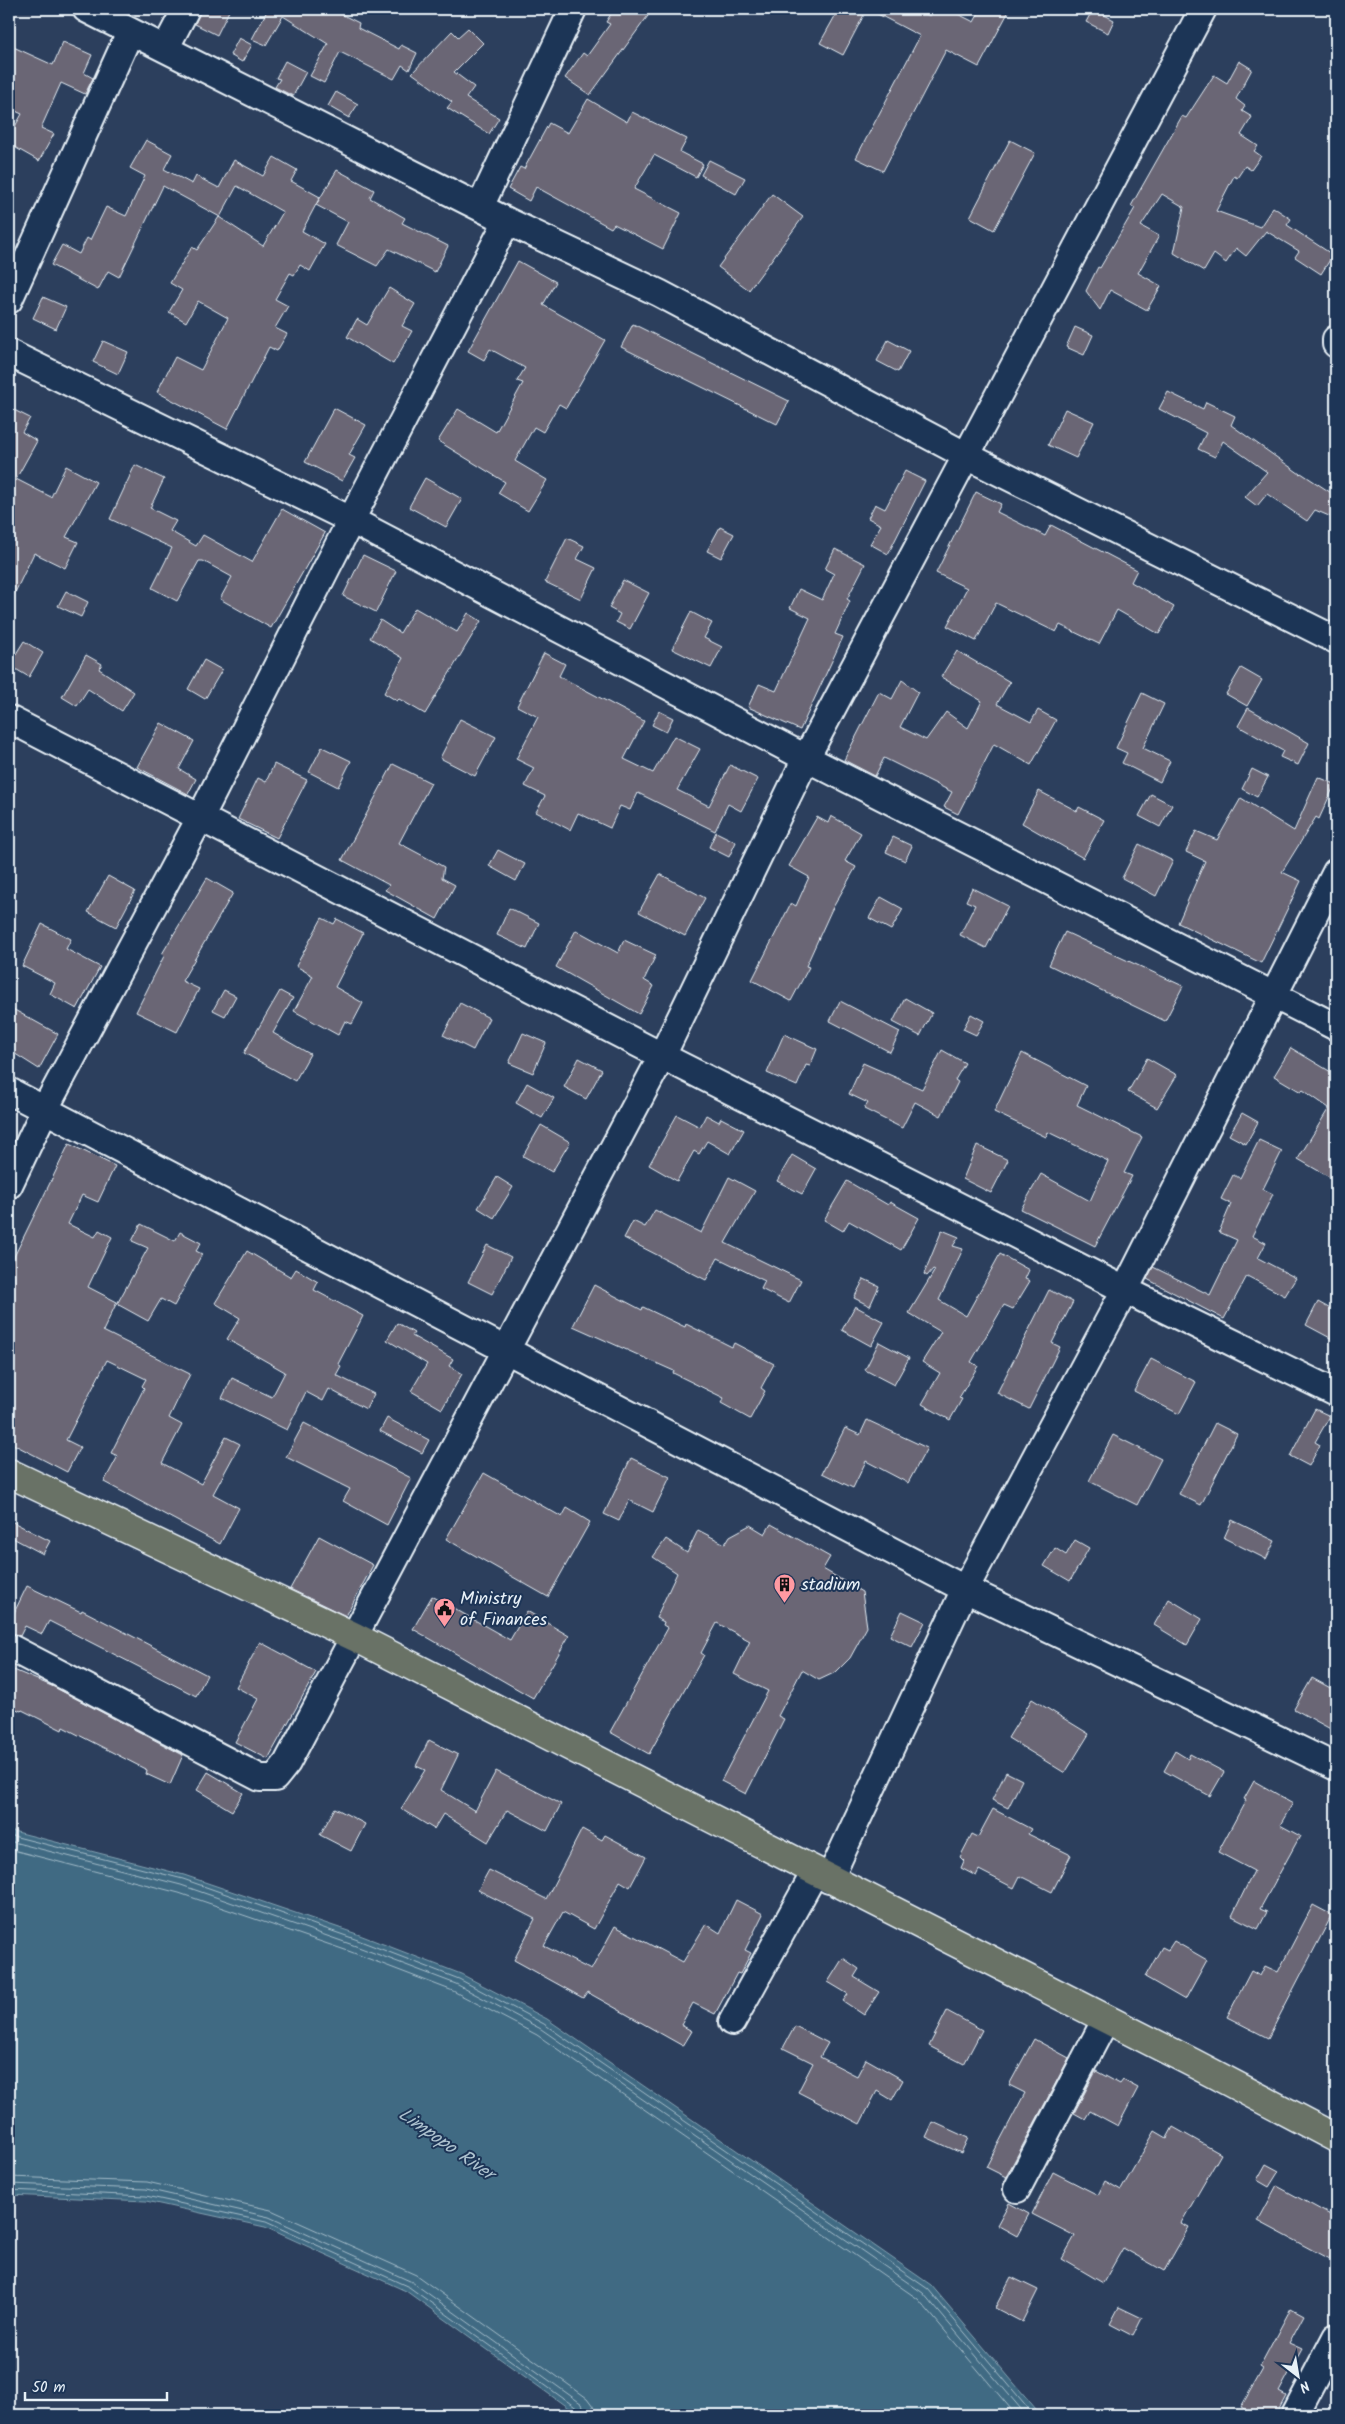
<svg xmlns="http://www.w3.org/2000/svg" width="1345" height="2424" viewBox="0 0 1345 2424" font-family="Kalam,sans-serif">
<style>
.water{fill:#3f6b83;stroke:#83a1b2}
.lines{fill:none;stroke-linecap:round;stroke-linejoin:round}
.shore{stroke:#a4bbc9;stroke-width:1}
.building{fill:#6a6675;stroke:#e8f1f8}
.minor-casing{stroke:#e8f1f8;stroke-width:30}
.highway-casing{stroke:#e8f1f8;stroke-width:31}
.minor{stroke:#1d3557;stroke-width:26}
.highway{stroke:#697266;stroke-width:28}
.labels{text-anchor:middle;stroke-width:4;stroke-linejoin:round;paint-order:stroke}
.poi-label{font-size:18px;fill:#e8f1f8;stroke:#1d3557;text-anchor:start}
.water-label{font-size:19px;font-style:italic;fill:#adc2cf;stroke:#1d3557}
</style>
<rect width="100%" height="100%" fill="#2c3f5d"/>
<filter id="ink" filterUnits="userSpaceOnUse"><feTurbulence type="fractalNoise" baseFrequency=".02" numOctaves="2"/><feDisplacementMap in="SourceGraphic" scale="10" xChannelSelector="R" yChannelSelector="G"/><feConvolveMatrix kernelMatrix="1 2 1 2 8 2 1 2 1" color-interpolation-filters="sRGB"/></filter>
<g filter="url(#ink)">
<path class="water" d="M9 1830 184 1875 357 1934 461 1974 547 2019 931 2285 1041 2415H578L406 2291 265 2227 146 2201 9 2195Z"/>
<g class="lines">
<path class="shore" d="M9 1835 183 1879 355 1939 459 1979 544 2024 928 2289 1034 2415
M9 1841 181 1885 353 1945 456 1984 541 2029 923 2293 1026 2415
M9 1849 179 1893 351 1952 453 1991 537 2035 918 2299 1016 2415
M9 2177 147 2182 271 2210 416 2275 587 2398 593 2406 595 2415
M9 2184 146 2189 269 2217 412 2282 582 2404 587 2415
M9 2190 146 2196 266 2222 409 2287 578 2409 581 2415"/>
</g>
<path class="building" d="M201 9H230L217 35 195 24Z
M268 9H331L359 23 358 28 399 49 401 45 417 53 409 70 402 65 394 79 340 52 324 83 310 76 328 44 283 16 266 45 252 39Z
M614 9H653L590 95 565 78 583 53 587 56 610 24 606 22Z
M839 9H867L843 55 820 43Z
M868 9H916L930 16 933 9H948L974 22 981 9H1010L979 67 946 50 883 171 856 158 920 36Z
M1093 9 1114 20 1108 33 1086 22Z
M468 28 483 43 454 72 474 87 466 98 499 118 489 134 447 108 452 102 412 73 452 31 458 37Z
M239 38 252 45 242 62 230 55Z
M63 42 92 55 84 73 93 78 85 94 61 83 41 128 54 134 39 161 9 144V137L22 114 9 108V45L53 65Z
M285 61 306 72 293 96 275 87 280 79 276 78Z
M1239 61 1252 69 1236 99 1245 106 1242 111 1252 117 1241 135 1258 146 1254 151 1261 156 1251 170 1245 166 1237 178 1234 176 1216 211 1260 227 1273 207 1291 219 1287 225 1333 255 1321 274 1295 257 1299 251 1266 231 1246 256 1236 248 1226 263 1214 254 1204 271 1174 253 1184 207 1162 194 1141 226 1159 236 1138 273 1161 286 1147 310 1110 290 1100 310 1086 291 1098 267 1100 268 1135 208 1131 206 1182 116 1186 118 1214 75 1227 83Z
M336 92 358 104 349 118 328 106Z
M588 99 627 122 632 112 687 139 680 152 703 164 696 177 654 155 634 189 681 213 663 249 614 224 611 228 536 187 529 201 508 189 520 167 524 169 549 123 568 133Z
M146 140 172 154 164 169 192 184 196 176 219 188 234 160 263 176 274 157 297 170 291 181 320 197 302 231 325 244 310 271 300 265 294 275 290 273 275 299 288 306 275 328 287 334 277 351 269 347 227 429 157 392 175 357 201 370 228 318 198 301 186 322 169 312 182 290 170 283 192 247 197 250 219 217 263 246 283 212 237 186 220 217 163 186 119 277 108 271 98 290 51 265 62 245 79 254 87 238 90 240 106 207 126 216 145 176 130 168Z
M1010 140 1035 153 994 230 970 217Z
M709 160 745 178 736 194 701 175Z
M337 170 374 190 370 198 405 218 402 223 448 246 435 272 389 249 377 266 336 245 348 222 316 205Z
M772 194 803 217 749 290 718 267Z
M518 261 556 282 543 305 605 340 566 408 559 404 543 432 534 427 515 461 547 480 528 511 498 493 505 482 438 441 458 409 496 432 523 383 517 381 525 368 490 349 484 360 468 351Z
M389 288 415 304 402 326 412 331 393 364 347 337 357 319 367 325Z
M43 297 66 307 56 329 33 318Z
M633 324 789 401 777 424 621 347Z
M1075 327 1093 335 1084 355 1066 347Z
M888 340 909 351 898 372 877 361Z
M103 341 128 352 118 374 93 362Z
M1168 392 1203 409 1206 402 1235 416 1231 425 1300 474 1301 473 1336 496V519L1315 510 1307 521 1267 494 1257 506 1245 497 1267 472 1223 441 1215 457 1198 449 1206 433 1159 409Z
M334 408 366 425 349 455 355 458 342 481 305 462Z
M1065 409 1094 422 1076 458 1048 445Z
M14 410 30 418 22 432 37 441 16 479 51 497 66 466 96 482 66 537 78 542 65 568 34 553 9 605V420Z
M135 465 164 479 150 508 176 521 170 531 196 546 203 535 252 562 282 509 325 533 271 628 220 599 232 577 203 561H199L177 601 152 588 172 548 110 519Z
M905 471 925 481 888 554 870 544 881 525 868 518 875 504 885 509Z
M425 478 462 499 446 527 409 507Z
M976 492 1001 504 997 512 1045 536 1051 525 1137 570 1131 582 1174 607 1159 634 1117 610 1099 644 1060 625 1056 632 996 603 976 641 947 626 967 588 936 573Z
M720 527 734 534 721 558 707 551Z
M567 538 584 546 577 559 596 568 581 599 545 582Z
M835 549 865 564 847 599 850 601 835 634 843 637 800 730 748 707 759 684 776 691 810 618 790 608 799 589 822 600 834 574 825 569Z
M363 555 396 571 376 612 343 596Z
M623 580 649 593 630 629 616 622 620 614 609 608Z
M66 591 88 602 81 617 58 606Z
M415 608 457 632 468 613 481 621 425 714 399 699 397 701 384 693 403 658 370 638 380 620 400 633Z
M691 612 712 623 704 638 722 647 711 668 672 649Z
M24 641 43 653 29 677 9 665Z
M957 651 1010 682 997 704 1031 722 1038 710 1056 720 1031 765 994 744 958 814 944 807 952 792 884 758 875 776 844 760 879 692 892 699 902 680 918 692 900 727 926 740 946 712 968 728 982 701 941 677Z
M544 653 565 664 559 676 644 721 624 759 653 773 674 736 700 749 677 790 709 806 730 765 758 779 741 811 728 804 715 831 638 793 630 810 620 806 610 828 578 813 570 830 536 812 545 796 525 786 534 768 516 759 538 717 517 706Z
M86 655 102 664 99 669 134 692 122 711 88 689 77 706 62 697Z
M204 660 222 670 205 699 188 689Z
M1241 668 1262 680 1247 706 1226 694Z
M1142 693 1164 704 1143 748 1170 761 1160 782 1122 763 1127 753 1116 748Z
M1248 708 1309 743 1298 765 1280 757 1283 751 1238 726Z
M659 711 673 718 666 732 652 725Z
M460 719 496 737 475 776 440 758Z
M161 723 194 741 179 769 196 779 188 794 137 767Z
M322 747 351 761 338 787 309 772Z
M274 764 307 780 277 838 238 819 258 778 266 782Z
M393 764 431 783 399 843 444 867 442 878 455 885 437 919 385 890 389 885 342 860Z
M1252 769 1268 777 1257 797 1242 789Z
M1318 777 1335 784 1319 819 1316 817 1282 872 1301 881 1261 963 1178 923 1205 861 1186 852 1196 831 1217 840 1241 798 1294 831Z
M1039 791 1077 811 1079 807 1104 820 1083 858 1022 823Z
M1151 794 1172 805 1160 827 1139 816Z
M831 816 861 833 845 861 856 867 831 911 806 966 809 967 791 1001 752 980 791 903 796 906 809 877 789 866 817 817 828 823Z
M716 832 736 842 729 857 709 847Z
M893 837 912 846 905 861 886 852Z
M1139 844 1173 861 1156 896 1122 878Z
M498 850 525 864 516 881 489 866Z
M660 874 705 898 685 936 639 912Z
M108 876 135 891 116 927 88 912Z
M207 878 233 893 182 981 199 989 177 1032 136 1012 164 956 162 954Z
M972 888 1008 906 986 948 960 935 975 905 966 901Z
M881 897 903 909 891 930 869 918Z
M509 908 539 923 527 949 497 935Z
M322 918 334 924 337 919 363 933 335 987 363 1003 352 1024 345 1021 338 1035 294 1011 313 976 296 966Z
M42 924 71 939 66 949 100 967 77 1009 50 994 55 983 22 966Z
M576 930 618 953 624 940 656 955 644 980 654 986 639 1014 556 967Z
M1065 932 1183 986 1165 1021 1049 965Z
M224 990 236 996 225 1016 213 1010Z
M280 991 293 998 273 1033 310 1054 295 1081 244 1053Z
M905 998 932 1013 920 1036 893 1022Z
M840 1001 900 1032 890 1052 830 1021Z
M460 1003 489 1018 473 1050 443 1035Z
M9 1007 58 1034 39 1069 9 1050Z
M971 1014 984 1021 976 1035 963 1029Z
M523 1033 546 1043 533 1073 509 1063Z
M784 1034 817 1049 810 1066 806 1065 797 1086 767 1073Z
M1291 1048 1336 1075V1181L1298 1159 1329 1108 1303 1090 1301 1092 1274 1076Z
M942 1050 965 1063 955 1080 958 1082 941 1116 915 1102 902 1128 864 1109 868 1103 849 1094 863 1063 922 1089Z
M1022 1053 1086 1086 1077 1105 1142 1137 1124 1173 1132 1176 1095 1246 1021 1209 1041 1174 1090 1201 1108 1161 1048 1132 1046 1137 994 1112Z
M579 1058 602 1070 586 1099 564 1087Z
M1147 1058 1177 1075 1157 1108 1128 1092Z
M527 1083 554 1098 542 1118 516 1103Z
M1242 1113 1258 1122 1246 1144 1229 1135Z
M677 1115 700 1127 706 1115 719 1122 721 1118 744 1130 730 1154 707 1141 699 1154 694 1151 677 1181 649 1165Z
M541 1125 570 1142 552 1172 523 1156Z
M1259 1140 1282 1151 1263 1189 1273 1194 1252 1236 1266 1243 1258 1258 1296 1278 1285 1296 1247 1276 1224 1319 1147 1279 1153 1267 1210 1295 1237 1240 1219 1232 1231 1204 1221 1199 1233 1175 1240 1178Z
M69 1144 115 1166 98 1202 82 1195 68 1224 95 1237 99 1230 112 1237 88 1287 117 1302 103 1331 190 1374 169 1418 182 1425 162 1463 201 1484 226 1437 240 1444 213 1494 239 1508 220 1544 104 1482 118 1456 111 1453 144 1388 142 1386 146 1379 107 1360 66 1440 80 1447 67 1472 9 1442V1267Z
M977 1145 1008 1160 991 1193 963 1179Z
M792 1155 816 1169 802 1194 777 1181Z
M497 1177 513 1187 494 1218 478 1208Z
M729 1177 755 1191 725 1243 801 1280 789 1303 761 1289 765 1281 718 1258 706 1280 624 1238 633 1221 645 1227 655 1210 701 1233Z
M847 1181 888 1205 890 1202 919 1218 901 1250 849 1221 843 1231 824 1220Z
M141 1224 175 1241 180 1232 201 1243 196 1251 202 1254 174 1306 161 1299 148 1321 117 1304 148 1248 132 1241Z
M942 1230 959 1237 953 1246 963 1249 939 1300 966 1316 1000 1254 1029 1270 1025 1279 1030 1281 1013 1309 1004 1305 971 1362 978 1366 959 1398 962 1399 950 1420 922 1404 940 1373 922 1362 941 1332 909 1313 935 1270 933 1269 927 1276 924 1274Z
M487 1245 511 1257 492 1294 468 1282Z
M247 1251 291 1277 296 1269 318 1282 314 1290 363 1316 338 1364 341 1366 336 1375 374 1394 366 1409 329 1389 323 1401 306 1392 287 1430 222 1398 232 1378 272 1397 285 1372 227 1339 240 1318 215 1303Z
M864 1279 879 1286 870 1306 854 1298Z
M594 1285 642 1310 643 1307 685 1327 686 1324 732 1347 734 1343 774 1364 761 1388 765 1391 750 1419 721 1403 724 1398 673 1373 674 1371 573 1326Z
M1049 1290 1073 1302 1052 1343 1060 1347 1029 1409 997 1393Z
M1318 1302 1336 1312V1341L1306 1325Z
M855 1306 884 1322 871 1346 842 1330Z
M397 1323 414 1333 412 1336 453 1359 449 1366 462 1374 442 1409 411 1391 427 1364 387 1340Z
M879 1342 909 1358 894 1385 865 1370Z
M1151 1359 1196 1382 1179 1414 1134 1391Z
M1315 1409 1330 1416 1315 1442 1320 1445 1309 1466 1290 1456Z
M387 1418 429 1440 422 1453 380 1431Z
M867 1420 927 1448 908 1483 866 1461 853 1488 822 1473 845 1428 860 1435Z
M304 1423 411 1478 387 1525 343 1501 350 1489 286 1457Z
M1215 1423 1237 1434 1201 1505 1179 1494Z
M1113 1435 1161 1459 1137 1505 1089 1481Z
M631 1458 670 1477 653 1512 629 1500 619 1521 604 1514Z
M484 1473 562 1517 567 1508 590 1522 548 1597 446 1539Z
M9 1520 50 1541 43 1554 9 1536Z
M1232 1520 1275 1541 1266 1559 1224 1538Z
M771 1524 830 1557 823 1569 862 1592 867 1627 850 1658 836 1672 819 1680 802 1670 778 1716 784 1719 746 1794 721 1781 768 1691 734 1674 750 1641 717 1623 701 1653 704 1655 649 1754 610 1732 668 1628 663 1625 664 1622 656 1618 677 1573 653 1557 666 1539 687 1553 698 1530 725 1544 730 1536 750 1525 765 1534Z
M319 1536 373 1565 346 1616 290 1589Z
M1075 1540 1089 1548 1070 1581 1044 1566 1055 1548 1066 1555Z
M27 1586 81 1612 82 1610 207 1675 196 1696 49 1621 42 1634 25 1626 20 1636 9 1632V1623Z
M432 1596 510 1640 527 1611 569 1636 533 1698 413 1629Z
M1169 1599 1202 1619 1187 1645 1154 1625Z
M902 1611 925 1622 912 1647 890 1636Z
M260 1642 316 1672 268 1759 235 1742 258 1699 236 1687Z
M9 1668 54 1687 183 1755 170 1785 146 1774 147 1770 63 1727 62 1730 22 1710 21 1711 9 1706Z
M1312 1678 1336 1691V1732L1294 1709Z
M1032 1699 1089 1734 1065 1773 1008 1738Z
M429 1740 458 1755 441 1790 475 1811 496 1771 561 1804 547 1831 507 1810 488 1842 443 1814 434 1829 401 1809 425 1770 416 1766Z
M1175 1751 1188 1759 1190 1754 1224 1772 1210 1796 1164 1771Z
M208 1772 243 1793 232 1811 197 1790Z
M1006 1772 1022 1780 1008 1808 992 1800Z
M1254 1781 1293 1803 1280 1825 1300 1836 1260 1909 1267 1912 1258 1929 1232 1916 1254 1871 1218 1852 1246 1800 1244 1799Z
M335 1808 365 1824 351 1851 320 1835Z
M993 1809 1031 1829 1028 1834 1071 1855 1052 1892 1020 1876 1014 1888 979 1870 976 1876 961 1868 964 1861 960 1857 972 1834 978 1837Z
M582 1829 602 1840 605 1835 646 1857 630 1887 620 1881 594 1929 563 1912 544 1946 591 1970 615 1926 683 1962 706 1924 720 1933 736 1900 763 1914 745 1950 751 1953 740 1974 737 1973 715 2014 693 2003 681 2025 692 2031 683 2046 587 1992 583 1998 514 1960 535 1919 478 1890 489 1870 546 1899Z
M1313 1905 1332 1915 1268 2038 1227 2017 1251 1971 1260 1976 1265 1966 1278 1972Z
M1174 1941 1207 1960 1185 2000 1145 1977 1162 1947 1168 1950Z
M843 1958 859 1969 854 1977 879 1992 864 2015 843 2001 848 1994 828 1982Z
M947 2011 982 2030 964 2064 929 2046Z
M795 2026 828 2043 820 2057 857 2076 866 2059 903 2080 892 2100 877 2091 860 2124 798 2092 813 2063 783 2048Z
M1034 2039 1069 2058 1006 2177 986 2167 1025 2093 1009 2085Z
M1096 2071 1120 2084 1123 2080 1138 2088 1118 2126 1090 2111 1085 2119 1074 2113Z
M933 2122 968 2138 961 2153 926 2137Z
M1173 2127 1221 2154 1181 2223 1189 2227 1164 2271 1123 2248 1103 2283 1062 2259 1075 2236 1032 2214 1053 2172 1098 2195 1105 2181 1121 2190 1155 2131 1167 2138Z
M1266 2164 1279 2171 1269 2187 1257 2180Z
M1277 2186 1336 2218V2246L1329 2259 1258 2221Z
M1009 2203 1029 2214 1017 2236 997 2225Z
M1011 2277 1038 2290 1022 2322 995 2308Z
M1119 2307 1142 2318 1133 2336 1110 2324Z
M1291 2308 1304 2315 1289 2343 1302 2349 1279 2392 1286 2396 1276 2415H1254L1241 2407 1263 2368 1260 2366Z"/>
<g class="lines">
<defs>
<path id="minor" d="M86 9 507 221 659 293 967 456 1336 640
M166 47 186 9
M480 207 573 9
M9 300 130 32
M1336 339V344
M9 353 351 520 806 758 1336 1027
M9 719 662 1056 1125 1290 1336 1393
M9 1091 965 1589 1336 1767
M9 1185 45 1109 201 816 351 520 507 221
M9 1647 260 1778H275L287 1763 662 1056 806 758 1203 9
M829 1880 965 1589 1125 1290 1336 872
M732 2022 815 1872
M1017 2189 1106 2019
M1295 2415 1336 2337"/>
<path id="highway" d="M9 1473 355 1637 1193 2063 1336 2138"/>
</defs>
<use href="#minor" class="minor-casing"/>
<use href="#highway" class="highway-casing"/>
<use href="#minor" class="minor"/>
<use href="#highway" class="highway"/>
</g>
</g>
<defs>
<symbol id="building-pin" viewBox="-11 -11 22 30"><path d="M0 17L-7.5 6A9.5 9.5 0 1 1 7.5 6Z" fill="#ff9aa2" stroke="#1d3557"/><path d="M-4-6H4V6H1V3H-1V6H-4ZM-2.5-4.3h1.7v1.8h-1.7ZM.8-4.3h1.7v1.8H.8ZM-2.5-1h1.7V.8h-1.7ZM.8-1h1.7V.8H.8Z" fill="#111"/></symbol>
<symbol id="civic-pin" viewBox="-11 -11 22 30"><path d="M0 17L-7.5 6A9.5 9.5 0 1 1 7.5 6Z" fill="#ff9aa2" stroke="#1d3557"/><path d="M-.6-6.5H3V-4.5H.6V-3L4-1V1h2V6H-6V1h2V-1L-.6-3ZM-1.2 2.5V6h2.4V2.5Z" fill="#111"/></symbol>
</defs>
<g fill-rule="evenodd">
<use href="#building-pin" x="772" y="1572" width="25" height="34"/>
<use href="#civic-pin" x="432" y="1596" width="25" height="34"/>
</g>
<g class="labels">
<g class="poi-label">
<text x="801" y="1590">stadium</text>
<text x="460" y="1604">Ministry<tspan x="460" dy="21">of Finances</tspan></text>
</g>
<g class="water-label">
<text transform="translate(447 2143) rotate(35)" y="7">Limpopo River</text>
</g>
</g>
<rect width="1345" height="2424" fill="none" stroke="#1d3557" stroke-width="30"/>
<rect x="15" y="15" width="1315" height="2394" fill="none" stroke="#e8f1f8" stroke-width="2" filter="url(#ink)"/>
<g transform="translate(1298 2376) rotate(149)" stroke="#1d3557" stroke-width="4" paint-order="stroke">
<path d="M0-4L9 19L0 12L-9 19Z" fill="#e8f1f8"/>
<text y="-8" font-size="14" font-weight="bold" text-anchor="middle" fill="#e8f1f8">N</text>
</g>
<path d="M25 2392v8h142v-8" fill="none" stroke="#e8f1f8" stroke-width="2.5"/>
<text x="32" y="2392" font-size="15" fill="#e8f1f8" stroke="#1d3557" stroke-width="4" paint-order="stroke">50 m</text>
</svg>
